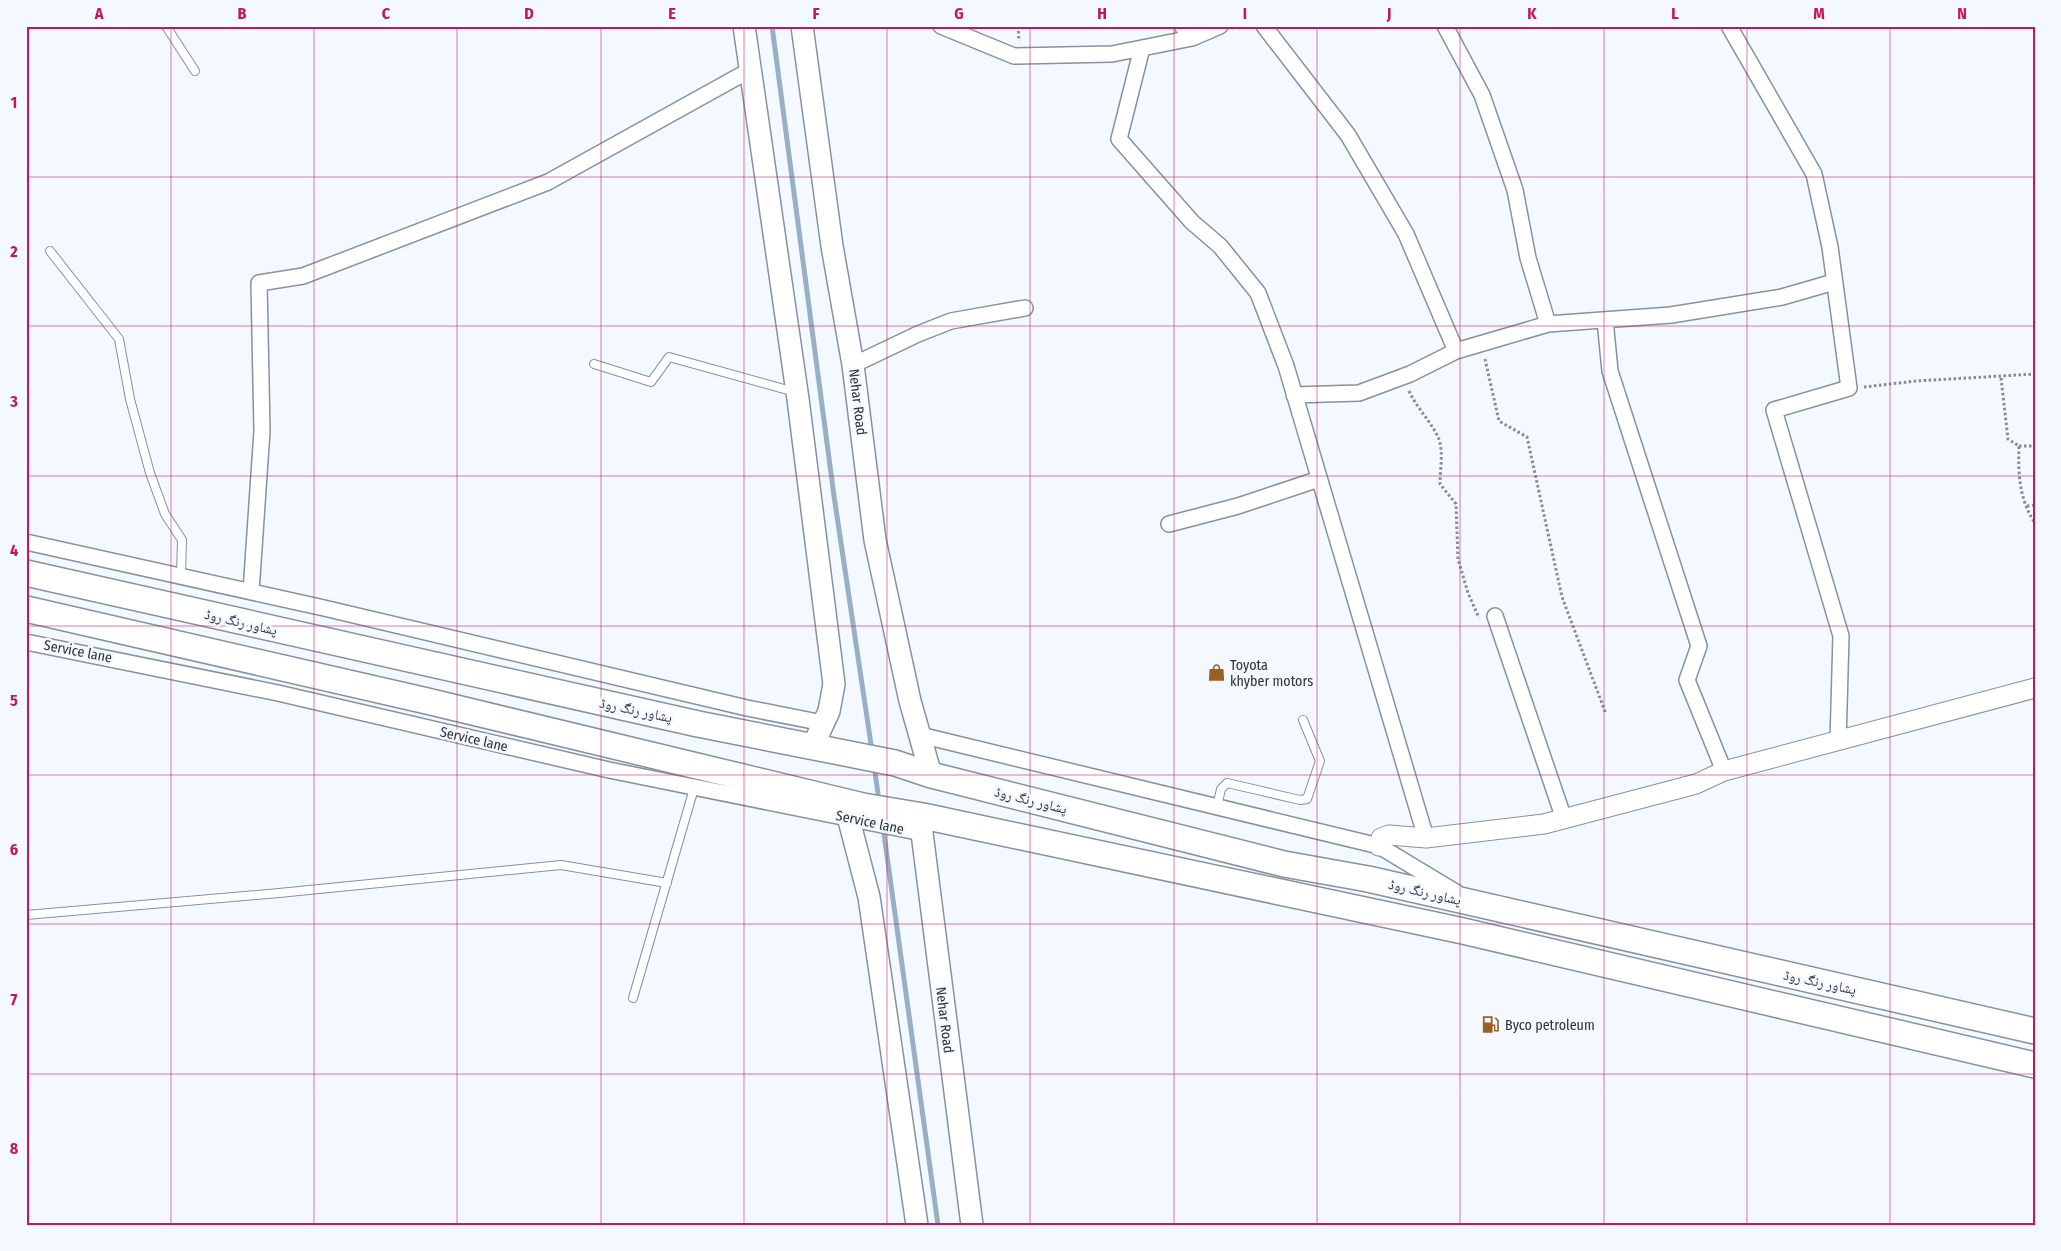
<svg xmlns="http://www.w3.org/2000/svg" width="2061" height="1251" viewBox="0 0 2061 1251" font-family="'Fira Sans Condensed','Noto Naskh Arabic',sans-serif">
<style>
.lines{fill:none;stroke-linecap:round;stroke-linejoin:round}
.stream{stroke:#97b0c7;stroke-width:5}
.service-casing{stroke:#86929e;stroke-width:10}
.minor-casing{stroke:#86929e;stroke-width:18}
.tertiary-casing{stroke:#86929e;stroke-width:21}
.secondary-casing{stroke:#86929e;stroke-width:24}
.trunk-casing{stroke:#86929e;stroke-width:28}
.path{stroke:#878c91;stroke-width:3;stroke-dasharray:2.5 2.5;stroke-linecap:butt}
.service{stroke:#fff;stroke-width:8}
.minor{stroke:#fff;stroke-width:15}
.tertiary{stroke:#fff;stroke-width:19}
.secondary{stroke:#fff;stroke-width:21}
.trunk{stroke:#fff;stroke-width:25}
.grid{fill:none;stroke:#c2185b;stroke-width:1;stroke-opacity:0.55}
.labels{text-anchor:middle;stroke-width:5;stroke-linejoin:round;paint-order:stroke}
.street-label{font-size:14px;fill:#2c3136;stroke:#f3f9fe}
.poi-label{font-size:14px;fill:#2c3136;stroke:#f3f9fe;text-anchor:start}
.neatline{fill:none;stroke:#c2185b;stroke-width:2}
.grid-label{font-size:16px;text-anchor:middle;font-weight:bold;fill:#c2185b}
</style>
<rect width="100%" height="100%" fill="#f3f9fe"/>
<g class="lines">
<path class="stream" d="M772 26 834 496 872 751
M874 765 879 801
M883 827 938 1225"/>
<defs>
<path id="service" d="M166 26 195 71
M50 251 119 339 130 399 150 473 165 514 182 540 181 576
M594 364 651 382 669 357 795 392
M1217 807 1221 789 1227 783 1300 800 1307 799 1320 761 1303 720
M26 915 279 893 561 865 667 883
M633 998 695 785"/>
<path id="minor" d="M941 26 1014 56 1112 54 1192 38 1220 26
M1182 26 1192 38
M1264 26 1348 135 1406 234 1456 351
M1445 26 1482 95 1515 190 1528 258 1548 324 1671 315 1782 297 1834 282
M1729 26 1814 174 1830 247 1849 388 1774 410 1841 636 1838 742
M1142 48 1119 139 1192 222 1220 246 1258 293 1286 366 1426 838
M1605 320 1610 371 1699 646 1687 680 1724 771
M853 365 918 334 951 321 1025 308
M1294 395 1359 393 1410 374 1456 351 1548 324
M1169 524 1238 506 1319 479
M26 542 324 608 747 708 823 723
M251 592 262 431 259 283 303 276 548 182 750 70
M1495 616 1564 819
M26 642 278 693 609 770 922 833
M920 735 1379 846 1457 893"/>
<path id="tertiary" d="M1379 846 1381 838 1389 835 1426 838 1544 824 1696 784 1724 771 2035 688"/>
<path id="secondary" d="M744 26 798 399 834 684 829 711 812 748
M802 26 832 246 853 365 875 540 910 701 931 775
M844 801 869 897 917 1225
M923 816 922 833 972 1225"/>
<path id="trunk" d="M26 573 698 724 895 763 931 775 1284 864 1368 879 2035 1031
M26 609 427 701 863 806 923 816 1463 931 2035 1065"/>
</defs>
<use href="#service" class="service-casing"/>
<use href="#minor" class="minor-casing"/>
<use href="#tertiary" class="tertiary-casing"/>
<use href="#secondary" class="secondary-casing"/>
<use href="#trunk" class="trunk-casing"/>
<path class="path" d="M1018 26 1019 41
M1485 359 1499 421 1527 437 1562 597 1606 714
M2001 378 2008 439 2019 446C2018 472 2019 500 2035 523
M1864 387 1916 381 2035 374
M1409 391C1417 408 1431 422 1438 437 1444 450 1440 470 1440 484L1456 504 1458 559 1468 593 1479 618
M2019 446H2035
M2027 506 2035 505"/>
<use href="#service" class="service"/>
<use href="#minor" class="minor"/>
<use href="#tertiary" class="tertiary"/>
<use href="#secondary" class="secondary"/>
<use href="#trunk" class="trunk"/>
</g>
<path class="grid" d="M171 26V1225M314 26V1225M457 26V1225M601 26V1225M744 26V1225M887 26V1225M1030 26V1225M1174 26V1225M1317 26V1225M1460 26V1225M1604 26V1225M1747 26V1225M1890 26V1225M26 177H2035M26 326H2035M26 476H2035M26 626H2035M26 775H2035M26 924H2035M26 1074H2035"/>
<defs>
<symbol id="shop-bare" viewBox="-9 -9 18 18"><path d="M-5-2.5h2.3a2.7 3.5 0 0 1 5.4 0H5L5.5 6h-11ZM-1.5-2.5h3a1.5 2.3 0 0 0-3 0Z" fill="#9b5f22" stroke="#f3f9fe" stroke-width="2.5" paint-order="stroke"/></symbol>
<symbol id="fuel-bare" viewBox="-9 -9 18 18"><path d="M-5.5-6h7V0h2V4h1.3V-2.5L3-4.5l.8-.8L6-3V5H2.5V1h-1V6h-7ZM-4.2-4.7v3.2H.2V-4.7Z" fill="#9b5f22" stroke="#f3f9fe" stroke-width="2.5" paint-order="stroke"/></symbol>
</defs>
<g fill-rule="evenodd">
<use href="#shop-bare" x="1204" y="660" width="25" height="25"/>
<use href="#fuel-bare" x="1478" y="1012" width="25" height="25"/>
</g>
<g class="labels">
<g class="street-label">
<text transform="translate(858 402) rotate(83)" y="5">Nehar Road</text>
<text transform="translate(241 622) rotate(13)" y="5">پشاور رنگ روڈ</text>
<text transform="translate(78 651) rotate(11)" y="5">Service lane</text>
<text transform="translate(636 710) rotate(12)" y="5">پشاور رنگ روڈ</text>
<text transform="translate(474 739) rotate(13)" y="5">Service lane</text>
<text transform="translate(1031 800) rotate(14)" y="5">پشاور رنگ روڈ</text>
<text transform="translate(870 822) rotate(12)" y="5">Service lane</text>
<text transform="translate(1425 892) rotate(13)" y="5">پشاور رنگ روڈ</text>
<text transform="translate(1820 982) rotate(12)" y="5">پشاور رنگ روڈ</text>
<text transform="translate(945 1020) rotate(83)" y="5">Nehar Road</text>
</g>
<g class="poi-label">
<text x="1230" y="670">Toyota<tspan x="1230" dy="16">khyber motors</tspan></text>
<text x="1505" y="1030">Byco petroleum</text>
</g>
</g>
<rect width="2061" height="1251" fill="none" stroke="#f3f9fe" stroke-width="55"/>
<rect x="28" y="28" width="2006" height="1196" class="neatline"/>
<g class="grid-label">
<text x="99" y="19">A</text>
<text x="242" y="19">B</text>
<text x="386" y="19">C</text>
<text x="529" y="19">D</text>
<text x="672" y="19">E</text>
<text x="816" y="19">F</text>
<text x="959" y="19">G</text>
<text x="1102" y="19">H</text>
<text x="1245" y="19">I</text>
<text x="1389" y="19">J</text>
<text x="1532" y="19">K</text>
<text x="1675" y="19">L</text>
<text x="1819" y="19">M</text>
<text x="1962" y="19">N</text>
<text x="14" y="108">1</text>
<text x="14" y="257">2</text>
<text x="14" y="407">3</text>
<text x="14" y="556">4</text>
<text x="14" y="706">5</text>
<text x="14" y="855">6</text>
<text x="14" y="1005">7</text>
<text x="14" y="1154">8</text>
</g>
</svg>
